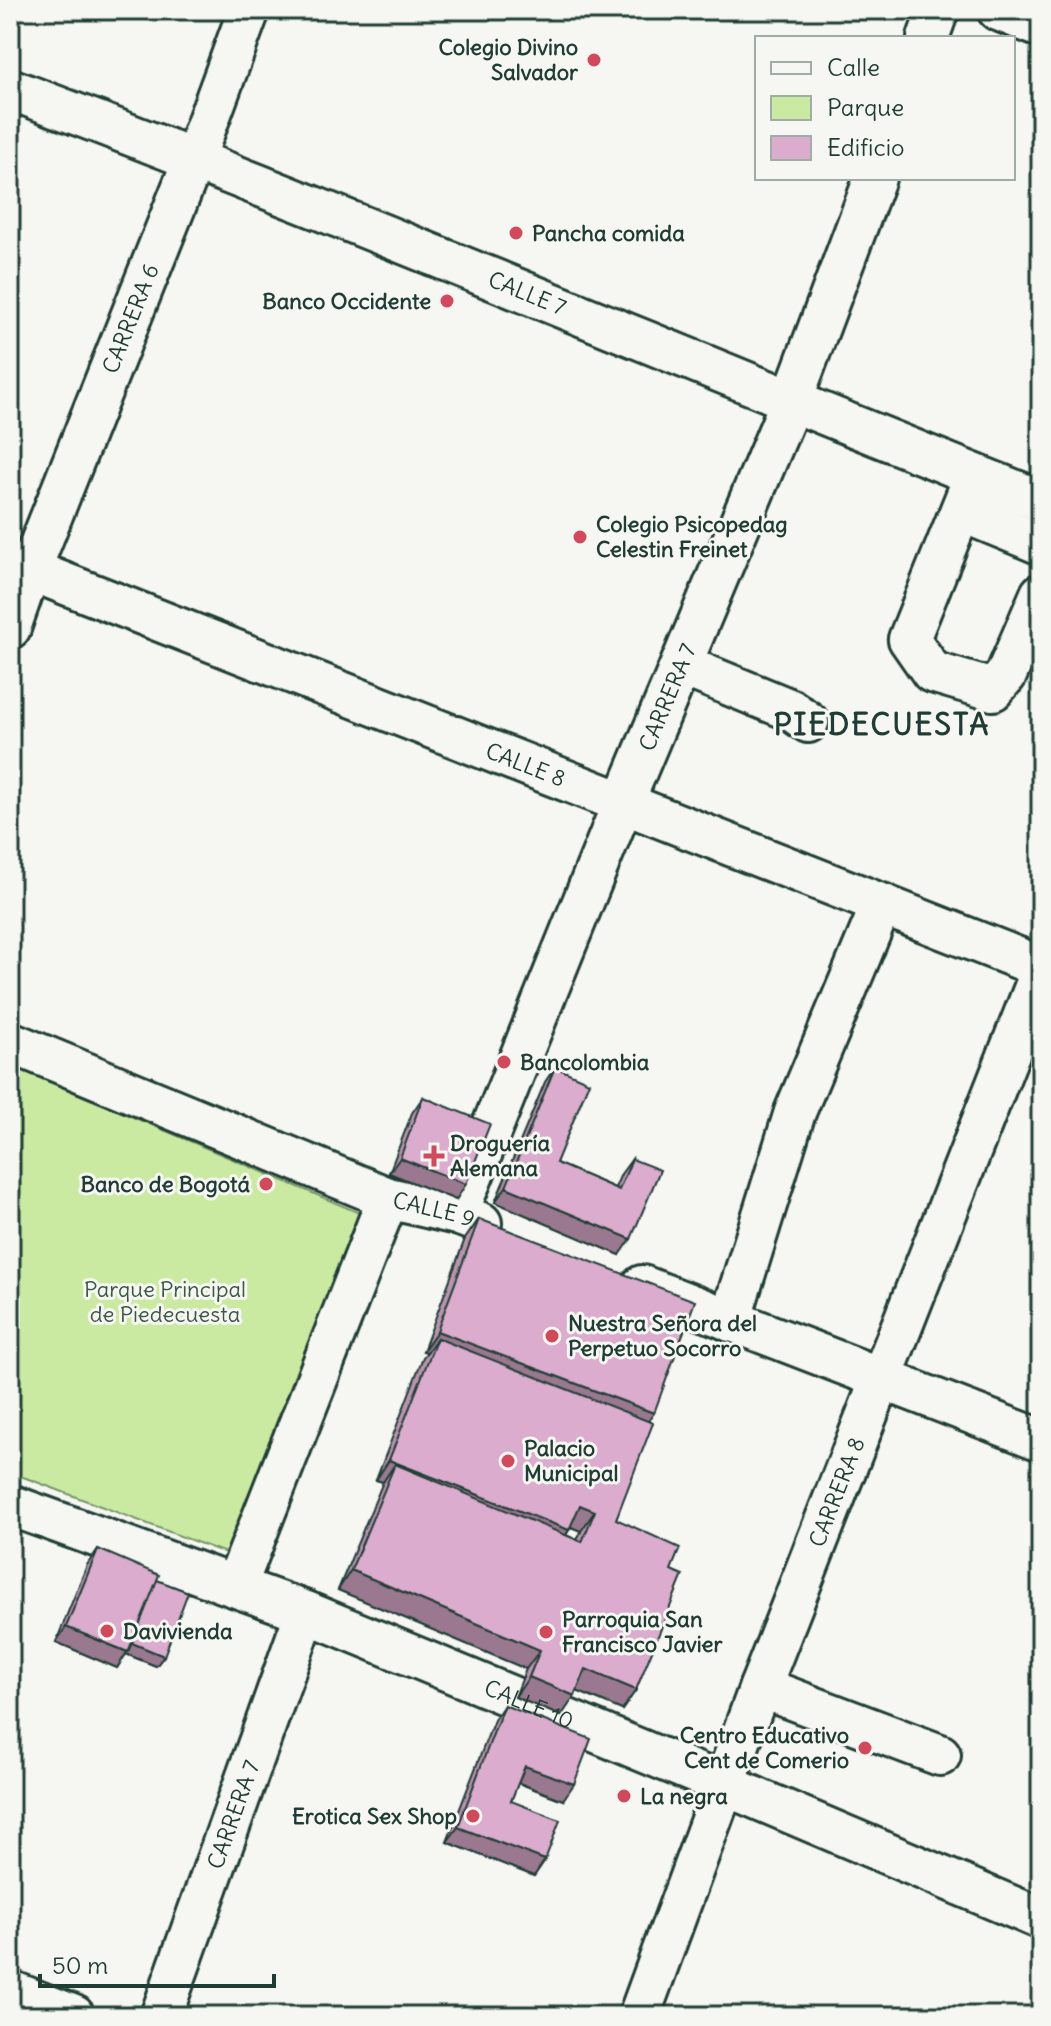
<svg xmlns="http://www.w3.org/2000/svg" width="1051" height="2026" viewBox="0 0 1051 2026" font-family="Delius,sans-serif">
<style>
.green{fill:#cbeaa1;stroke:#75946a;stroke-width:2}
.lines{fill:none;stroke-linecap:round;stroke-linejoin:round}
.minor-casing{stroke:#1f3d34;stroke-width:46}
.minor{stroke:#f6f6f2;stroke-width:40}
.wall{fill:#bc94b0;stroke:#1f3d34;stroke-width:2;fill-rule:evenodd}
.shaded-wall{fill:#997890;stroke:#1f3d34;stroke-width:2}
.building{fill:#dbaccd;stroke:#1f3d34;stroke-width:2}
.poi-dot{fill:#d1495b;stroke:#f6f6f2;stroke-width:3}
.labels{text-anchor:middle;stroke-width:6;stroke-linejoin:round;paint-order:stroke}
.poi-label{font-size:22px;font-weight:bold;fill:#1f3d34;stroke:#f6f6f2;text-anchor:start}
.street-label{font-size:22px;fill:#1f3d34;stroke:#f6f6f2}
.park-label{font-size:22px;fill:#395744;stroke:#f6f6f2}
.district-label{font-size:30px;font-weight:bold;letter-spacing:2px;fill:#1f3d34;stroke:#f6f6f2}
</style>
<rect width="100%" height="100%" fill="#f6f6f2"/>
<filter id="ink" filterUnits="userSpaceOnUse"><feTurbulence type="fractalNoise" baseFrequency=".0125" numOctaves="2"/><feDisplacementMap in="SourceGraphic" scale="16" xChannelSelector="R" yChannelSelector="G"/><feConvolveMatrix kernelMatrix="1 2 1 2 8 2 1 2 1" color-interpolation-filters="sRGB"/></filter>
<g filter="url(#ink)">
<path class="green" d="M10 1065 362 1214 236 1557 10 1472Z"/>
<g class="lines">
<defs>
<g id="minor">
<path d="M998 10 1041 27"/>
<path d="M928 38 938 10"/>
<path id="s1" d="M10 89C356 219 697 365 1041 501"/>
<path d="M975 475 909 639 932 672 993 690 1006 675 1041 594"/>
<path d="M961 511 1041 544"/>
<path id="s2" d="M10 562 1041 967"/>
<path id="s3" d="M10 628 30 570 194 159 249 10"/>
<path d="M681 665 791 710 808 722"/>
<path id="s4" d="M10 1042 388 1198 457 1214 481 1223"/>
<path id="s5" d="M457 1214 623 803 791 402 875 178"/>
<path d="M642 1286 1041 1440"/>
<path d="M730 1321 795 1112 882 904"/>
<path id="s6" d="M10 1505 306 1612 725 1785 1041 1919"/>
<path d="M236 1586 388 1198"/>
<path d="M760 1687 940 1755"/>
<path d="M10 1991 74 2016"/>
<path id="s7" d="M161 2016 306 1612"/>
<path id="s8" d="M639 2016 760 1687 1041 972"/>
</g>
</defs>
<use href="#minor" class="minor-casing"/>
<use href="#minor" class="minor"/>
</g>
<path class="wall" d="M555 1067 556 1163 615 1188 621 1174 632 1159 620 1255 495 1202 545 1082Z
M423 1097 456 1200 389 1173 412 1113Z
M479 1219 648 1421 616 1519 671 1570 636 1690 622 1710 577 1691 561 1716 515 1697 526 1669 338 1590 383 1482 376 1480 423 1357 427 1352 423 1351 465 1239ZM571 1527 581 1531 577 1540 566 1535Z
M98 1549 157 1580 164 1656 156 1666 126 1654 117 1668 56 1642 87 1565Z
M504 1705 563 1800 518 1783 511 1801 545 1860 534 1876 447 1842 494 1720Z"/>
<path class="shaded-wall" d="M400 1158 466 1184 456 1200 389 1173Z
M506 1187 631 1239 620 1255 495 1202Z
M437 1331 654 1413 640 1433 437 1338 427 1352 423 1351Z
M389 1460 569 1530 556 1550 395 1464 383 1482 376 1480Z
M580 1505 595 1511 581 1531 566 1525Z
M351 1570 540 1650 526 1669 338 1590Z
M66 1627 127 1652 132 1643 164 1656 156 1666 126 1654 117 1668 56 1642Z
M586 1669 636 1690 622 1710 572 1689Z
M529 1677 575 1696 561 1716 515 1697Z
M525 1766 574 1784 563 1800 514 1781Z
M458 1827 545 1860 534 1876 447 1842Z"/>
<path class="building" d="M555 1067 589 1082 556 1163 619 1190 632 1159 660 1170 631 1239 506 1187Z
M423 1097 490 1124 466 1184 400 1158Z
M479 1219 695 1301 654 1413 437 1331Z
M437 1338 653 1423 616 1519 680 1548 671 1570 683 1575 636 1690 586 1669 575 1696 529 1677 540 1650 351 1570 395 1464 582 1542 595 1511 580 1505 569 1530 389 1460Z
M98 1549 159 1575 128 1652 66 1627Z
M157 1580 188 1592 164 1656 132 1643Z
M504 1705 591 1739 574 1784 525 1766 511 1801 560 1820 545 1860 458 1827Z"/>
</g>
<g class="poi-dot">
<circle cx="594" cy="60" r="8"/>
<circle cx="516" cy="233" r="8"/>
<circle cx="447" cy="301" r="8"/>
<circle cx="580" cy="537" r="8"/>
<circle cx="504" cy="1062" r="8"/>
<path d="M430 1144h8v8h8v8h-8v8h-8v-8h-8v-8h8z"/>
<circle cx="266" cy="1184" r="8"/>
<circle cx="552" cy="1336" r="8"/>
<circle cx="508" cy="1461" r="8"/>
<circle cx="107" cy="1631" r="8"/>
<circle cx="546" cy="1632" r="8"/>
<circle cx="865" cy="1748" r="8"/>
<circle cx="624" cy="1796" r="8"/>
<circle cx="473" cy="1816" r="8"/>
</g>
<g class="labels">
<g class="poi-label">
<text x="578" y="55" text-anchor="end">Colegio Divino<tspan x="578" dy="25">Salvador</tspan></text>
<text x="532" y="241">Pancha comida</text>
<text x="431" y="309" text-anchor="end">Banco Occidente</text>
<text x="596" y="532">Colegio Psicopedag<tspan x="596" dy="25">Celestin Freinet</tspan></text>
<text x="520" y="1070">Bancolombia</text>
<text x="450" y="1151">Droguería<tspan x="450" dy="25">Alemana</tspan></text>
<text x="250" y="1192" text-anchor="end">Banco de Bogotá</text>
<text x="568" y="1331">Nuestra Señora del<tspan x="568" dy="25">Perpetuo Socorro</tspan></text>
<text x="524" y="1456">Palacio<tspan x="524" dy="25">Municipal</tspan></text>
<text x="562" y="1627">Parroquia San<tspan x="562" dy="25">Francisco Javier</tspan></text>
<text x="123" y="1639">Davivienda</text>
<text x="849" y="1743" text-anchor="end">Centro Educativo<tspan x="849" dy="25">Cent de Comerio</tspan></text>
<text x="640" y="1804">La negra</text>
<text x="457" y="1824" text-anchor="end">Erotica Sex Shop</text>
</g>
<g class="street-label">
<text dy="8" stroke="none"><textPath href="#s1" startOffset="556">CALLE 7</textPath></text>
<text dy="8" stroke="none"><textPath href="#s3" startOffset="332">CARRERA 6</textPath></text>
<text dy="8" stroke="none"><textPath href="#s5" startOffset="558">CARRERA 7</textPath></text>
<text dy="8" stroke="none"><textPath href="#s2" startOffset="554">CALLE 8</textPath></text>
<text dy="8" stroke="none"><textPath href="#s4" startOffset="456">CALLE 9</textPath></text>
<text dy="8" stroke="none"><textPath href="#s8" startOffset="560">CARRERA 8</textPath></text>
<text dy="8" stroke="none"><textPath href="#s6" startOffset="556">CALLE 10</textPath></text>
<text dy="8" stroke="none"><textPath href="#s7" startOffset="214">CARRERA 7</textPath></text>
</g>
<g class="park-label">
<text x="165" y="1297">Parque Principal<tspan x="165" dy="25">de Piedecuesta</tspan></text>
</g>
<g class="district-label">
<text x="882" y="735">PIEDECUESTA</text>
</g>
</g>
<rect width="1051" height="2026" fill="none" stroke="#f6f6f2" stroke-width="40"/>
<rect x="20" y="20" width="1011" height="1986" fill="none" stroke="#1f3d34" stroke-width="3" filter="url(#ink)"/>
<rect x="755" y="36" width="260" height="144" fill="#f6f6f2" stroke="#a0aca6" stroke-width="2"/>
<rect x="771" y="62" width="40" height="12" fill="#f6f6f2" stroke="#a0aca6" stroke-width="2"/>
<text x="827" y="76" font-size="24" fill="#1f3d34">Calle</text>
<rect x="771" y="96" width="40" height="24" fill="#cbeaa1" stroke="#a0aca6" stroke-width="2"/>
<text x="827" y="116" font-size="24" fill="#1f3d34">Parque</text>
<rect x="771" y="136" width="40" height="24" fill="#dbaccd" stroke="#a0aca6" stroke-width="2"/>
<text x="827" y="156" font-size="24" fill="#1f3d34">Edificio</text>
<path d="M40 1974v12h234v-12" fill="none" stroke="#1f3d34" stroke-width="4"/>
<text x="52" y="1974" font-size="24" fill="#1f3d34" stroke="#f6f6f2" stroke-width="6" paint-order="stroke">50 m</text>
</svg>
